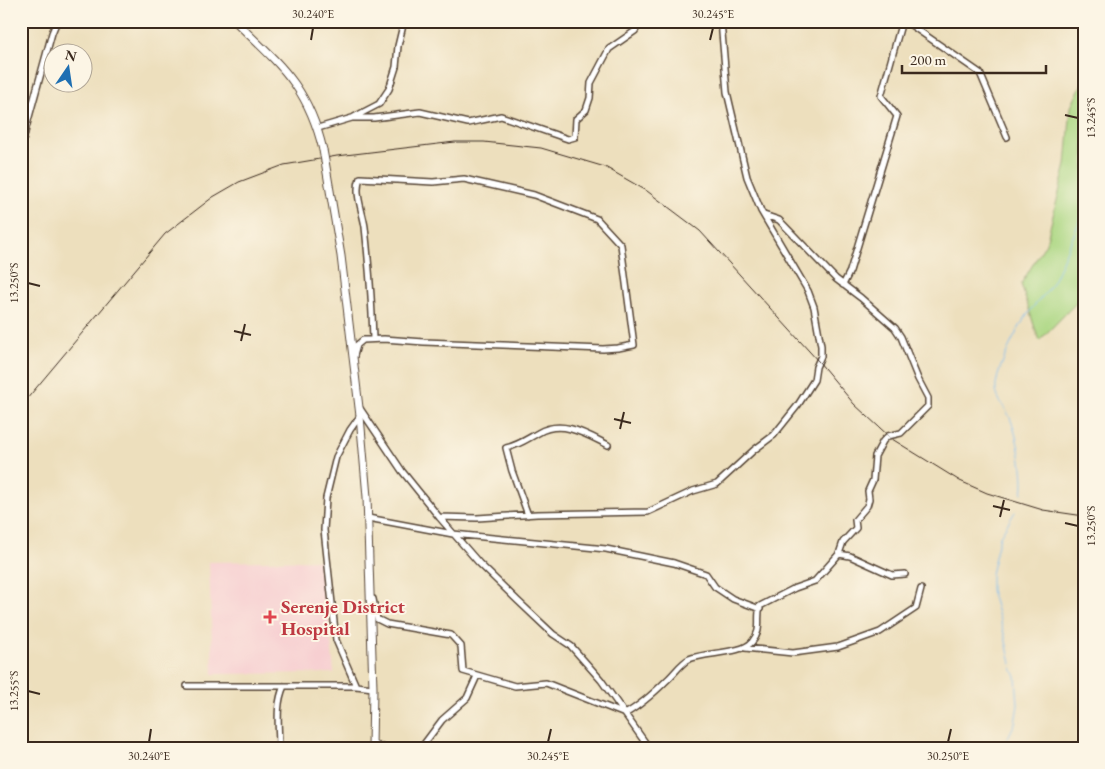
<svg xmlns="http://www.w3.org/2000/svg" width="1105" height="769" viewBox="0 0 1105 769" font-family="'EB Garamond',serif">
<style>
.built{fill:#f7cfd1}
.green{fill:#acd783;stroke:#748050}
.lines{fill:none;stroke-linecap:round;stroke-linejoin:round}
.stream{stroke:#7ebdf2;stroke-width:1}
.street-casing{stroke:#564536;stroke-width:8}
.secondary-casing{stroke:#564536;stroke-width:9}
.street{stroke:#fff;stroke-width:5}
.secondary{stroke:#fff;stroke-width:7}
.rail{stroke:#3b2a1e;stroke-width:1}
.secondary-bridge-casing{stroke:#564536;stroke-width:9;stroke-linecap:butt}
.secondary-bridge{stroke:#fff;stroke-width:7}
.ticks{fill:none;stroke:#3b2a1e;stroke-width:2}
.health-dot{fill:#e0444e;stroke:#fcf5e5;stroke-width:2}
.labels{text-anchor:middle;stroke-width:4;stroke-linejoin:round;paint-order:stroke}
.health-label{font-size:19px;font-weight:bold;fill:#be3a42;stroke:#fcf5e5;text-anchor:start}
.neatline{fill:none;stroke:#3b2a1e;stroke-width:2}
.ticks-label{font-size:12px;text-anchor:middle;fill:#3b2a1e}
</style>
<rect width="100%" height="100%" fill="#fcf5e5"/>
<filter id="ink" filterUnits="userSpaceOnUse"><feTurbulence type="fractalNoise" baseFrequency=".02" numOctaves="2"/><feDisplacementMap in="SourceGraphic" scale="10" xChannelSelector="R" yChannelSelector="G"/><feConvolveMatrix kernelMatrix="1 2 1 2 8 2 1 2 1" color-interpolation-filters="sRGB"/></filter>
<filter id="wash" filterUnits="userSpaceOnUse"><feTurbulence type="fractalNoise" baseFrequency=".0096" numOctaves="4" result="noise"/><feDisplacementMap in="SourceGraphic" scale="20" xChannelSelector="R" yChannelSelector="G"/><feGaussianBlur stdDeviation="1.12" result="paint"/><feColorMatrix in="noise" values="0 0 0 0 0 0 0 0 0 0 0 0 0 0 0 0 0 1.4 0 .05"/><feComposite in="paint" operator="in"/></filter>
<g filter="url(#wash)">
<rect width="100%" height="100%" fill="#eddfbd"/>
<path class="built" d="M324 560 334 673 213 674 209 562Z"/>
<path class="green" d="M1084 79V274L1077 302 1039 341 1021 284 1046 243 1066 165 1071 107Z"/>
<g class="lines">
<path class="stream" d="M1022 493C1026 477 1017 434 1010 418 1005 406 994 398 996 384 999 365 1016 331 1027 315 1034 304 1045 296 1051 285 1056 276 1060 266 1064 257 1071 241 1079 225 1084 208
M1003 748 1015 723 1018 705 1016 677 1012 668 1005 637 991 590V574L1000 536 1015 512"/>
</g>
</g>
<g filter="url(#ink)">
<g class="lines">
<defs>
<path id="street" d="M708 21H711
M905 21 980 73 1007 137
M21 99 31 106
M354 117 379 104 389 89 396 67 398 46 404 21
M318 128 352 118H374L420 112 468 123 501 116 568 139 575 137 576 119 586 110 590 98 591 83 609 49 635 31 641 21
M21 150 26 128 52 33 57 21
M764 215 779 220 836 279 861 298 895 328 901 337 918 379 928 398V406L901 433 888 436 883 441 875 456 873 480 868 491 869 499 867 506 855 520 856 528 843 542 839 554
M843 285 850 271 897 116 881 96 902 21
M354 356 357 345 363 340 384 339 424 342 603 349 618 348 634 345 621 245 597 219 534 195 464 179 433 182 360 178C354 193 363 212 365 227 369 265 372 302 373 339
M359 407 402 471 439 517 479 563 518 601 553 634 571 646 601 680 649 748
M528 515 512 471 506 448C519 445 527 439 538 433 562 419 586 434 608 445
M439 517 477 518 537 514 648 512 693 491 717 484 754 450 774 435 798 405 814 380 816 367 821 356V346L814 307 808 291 761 211 747 177 727 92 721 21
M368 518 453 534 606 549 674 563 706 574 715 587 733 599 760 609
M373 599 377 619 387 624 451 635 461 646 463 671 515 686 546 683 625 714C641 705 654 693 667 680 674 674 681 663 689 659 705 652 742 654 752 642 763 629 756 620 760 606L795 588 815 581 839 554 850 556 892 575 905 574
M745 648 793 653 838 647 880 632 916 608 921 589
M187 686H356L373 688
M356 686 336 640 324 530 326 498 336 457 350 430 360 416
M372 744 388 748
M279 748C279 727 275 706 284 686
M421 748 442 720 467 698 477 676"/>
<path id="secondary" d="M235 21C280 65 308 86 323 150
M325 161 341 256 360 416 367 497 373 688 372 748"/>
</defs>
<use href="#street" class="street-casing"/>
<use href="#secondary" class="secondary-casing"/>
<use href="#street" class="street"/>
<use href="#secondary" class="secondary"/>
<path class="rail" d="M21 406 165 234 213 197 239 182 284 165 337 156 455 142H484L541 148 605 167 647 191 700 231 819 362 854 404 892 439 960 481 987 493 1043 510 1084 516"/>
<defs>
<path id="secondary-bridge" d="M323 150 325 161"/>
</defs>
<use href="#secondary-bridge" class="secondary-bridge-casing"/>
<use href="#secondary-bridge" class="secondary-bridge"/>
</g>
</g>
<path class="ticks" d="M311 40 313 28M710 40 713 28M1065 115 1078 118M28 283 40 286M234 331 251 335M241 341 245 324M614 419 631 423M620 429 624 412M993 506 1010 510M1000 517 1004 500M1065 523 1078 526M28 691 40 694M149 742 151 729M548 742 551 729M948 742 951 729"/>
<path class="health-dot" d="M267.5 609.5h5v5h5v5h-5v5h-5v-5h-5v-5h5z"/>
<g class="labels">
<g class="health-label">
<text x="281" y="613">Serenje District<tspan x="281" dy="22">Hospital</tspan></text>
</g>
</g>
<rect width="1105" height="769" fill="none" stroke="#fcf5e5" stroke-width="55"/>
<g transform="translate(68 68) rotate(13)"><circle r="24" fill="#fcf5e5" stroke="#afa495"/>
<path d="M0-4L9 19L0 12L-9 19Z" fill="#1f6fb2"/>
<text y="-8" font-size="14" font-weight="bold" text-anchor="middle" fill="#3b2a1e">N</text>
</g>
<path d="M902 65v8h144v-8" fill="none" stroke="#3b2a1e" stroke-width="2.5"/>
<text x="910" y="65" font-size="15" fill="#3b2a1e" stroke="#fcf5e5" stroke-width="4" paint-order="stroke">200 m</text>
<rect x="28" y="28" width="1050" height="714" class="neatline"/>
<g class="ticks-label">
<text x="313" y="18">30.240°E</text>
<text x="713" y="18">30.245°E</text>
<text transform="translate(1091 118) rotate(-90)" y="4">13.245°S</text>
<text transform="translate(14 283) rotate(-90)" y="4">13.250°S</text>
<text transform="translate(1091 526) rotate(-90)" y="4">13.250°S</text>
<text transform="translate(14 691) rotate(-90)" y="4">13.255°S</text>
<text x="149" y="760">30.240°E</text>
<text x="548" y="760">30.245°E</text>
<text x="948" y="760">30.250°E</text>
</g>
</svg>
